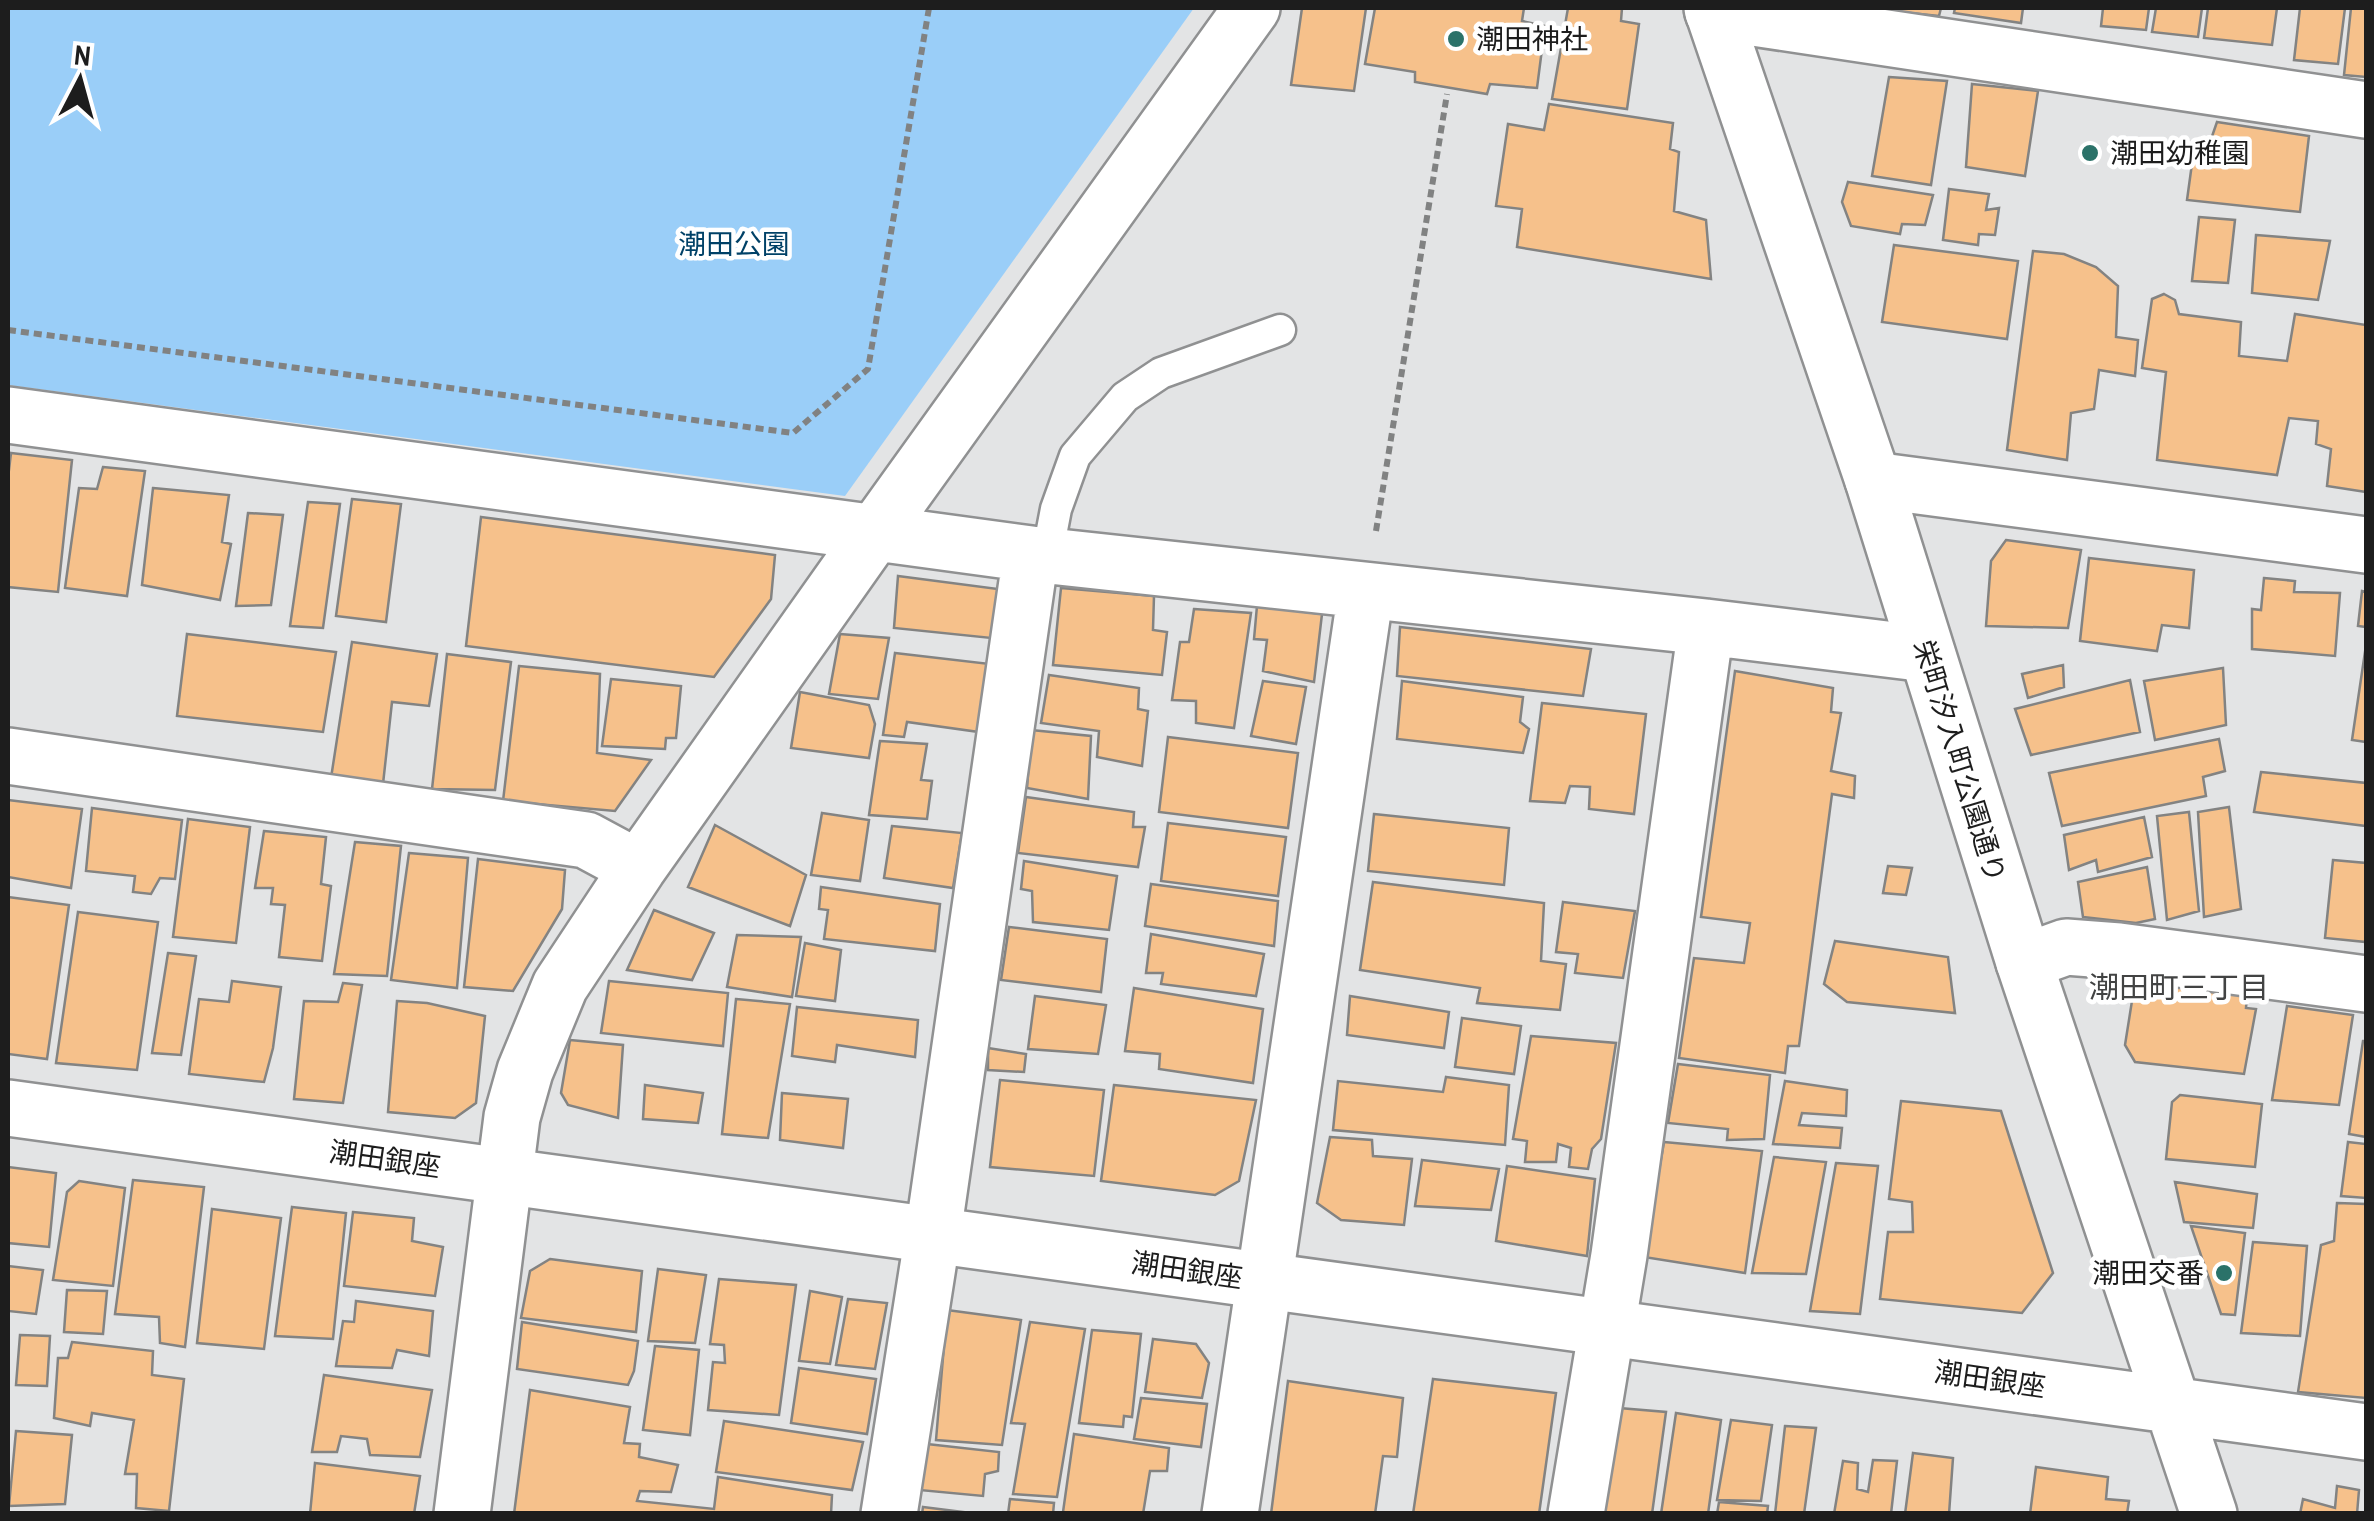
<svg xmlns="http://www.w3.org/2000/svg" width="2374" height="1521" viewBox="0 0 2374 1521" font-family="'Archivo Narrow','Noto Sans JP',sans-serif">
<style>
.green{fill:#9acef8}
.building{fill:#f6c18b;stroke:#838382;stroke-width:2.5}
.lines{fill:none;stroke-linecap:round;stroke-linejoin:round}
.service-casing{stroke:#909192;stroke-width:35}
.minor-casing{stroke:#909192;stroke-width:60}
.tertiary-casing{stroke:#909192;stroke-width:60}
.path{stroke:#818282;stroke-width:6;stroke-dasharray:8 5;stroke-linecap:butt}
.service{stroke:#fff;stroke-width:30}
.minor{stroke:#fff;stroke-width:55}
.tertiary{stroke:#fff;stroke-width:55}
.poi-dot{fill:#2b7269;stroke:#fff;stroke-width:4}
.labels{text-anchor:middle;stroke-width:9;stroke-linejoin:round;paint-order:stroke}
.poi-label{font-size:28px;fill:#1d1d1d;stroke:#fff;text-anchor:start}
.park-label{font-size:28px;fill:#004167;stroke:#fff}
.street-label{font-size:28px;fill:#1d1d1d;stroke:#fff}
.neighbourhood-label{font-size:30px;fill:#424343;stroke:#fff}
</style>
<rect width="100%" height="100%" fill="#e3e4e5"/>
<path class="green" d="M8 8H1194L845 496 8 385Z"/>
<path class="building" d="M1302 8H1366L1354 91 1291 85Z
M1375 8H1524L1522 21 1545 26 1537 88 1490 84 1487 94 1415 82V72L1365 64Z
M1568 8H1622L1621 21 1639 24 1627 109 1552 99Z
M1862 8H1941L1939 16Z
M1955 8H2023L2021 23 1954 13Z
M2103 8H2149L2146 30 2101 26Z
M2156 8H2202L2198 37 2152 32Z
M2208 8H2277L2272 45 2204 38Z
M2300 8H2345L2338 64 2294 60Z
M2351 8H2366V77L2344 75Z
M1889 77 1947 81 1931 185 1872 176Z
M1972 84 2038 91 2025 176 1966 167Z
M1549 104 1673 123 1670 149 1679 152 1674 211 1706 220 1711 279 1517 247 1522 209 1496 206 1508 124 1544 130Z
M2217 122 2309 136 2300 212 2187 200 2194 149 2208 148Z
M1848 182 1933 195 1925 225 1902 224 1900 234 1851 226 1842 202Z
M1949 189 1989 194 1986 210 1999 208 1995 235 1979 234 1978 245 1943 240Z
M2199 217 2235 220 2228 283 2192 281Z
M2256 235 2330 241 2318 300 2252 293Z
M1894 245 2018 261 2007 339 1882 322Z
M2033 251 2064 254 2096 267 2118 286 2116 337 2138 340 2135 376 2099 370 2094 409 2071 413 2067 460 2007 450Z
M2164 294 2175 300 2179 314 2241 322 2239 356 2287 361 2295 314 2366 325V492L2327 486 2331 449 2316 444 2318 421 2289 418 2277 475 2157 460 2166 372 2142 368 2152 299Z
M11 453 72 460 58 592 8 587V478Z
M103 467 145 471 127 596 65 588 79 488 97 489Z
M153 488 229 495 222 542 231 544 220 600 142 585Z
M352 499 401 504 386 622 336 616Z
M308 502 340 504 323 628 290 626Z
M248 513 283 515 271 605 236 606Z
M481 517 775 555 771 599 714 677 466 646Z
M2006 540 2081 550 2068 628 1986 626 1991 561Z
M2089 558 2194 570 2189 628 2162 625 2157 651 2080 641Z
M898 576 998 589 991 638 894 628Z
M2264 578 2295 581 2294 592 2340 593 2335 656 2252 649V609L2261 610Z
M1061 588 1154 596 1153 630 1167 632 1162 675 1053 665Z
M2362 591 2366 592V627L2358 626Z
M1257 606 1322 614 1314 682 1263 671 1267 640 1254 639Z
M1194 609 1251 613 1234 728 1196 723V701L1172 700 1180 642H1189Z
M1400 627 1591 649 1583 696 1397 676Z
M187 634 336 652 323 732 177 716Z
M840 634 889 638 878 699 829 694Z
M352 642 437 654 429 706 392 702 383 784 331 778Z
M2366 645V742L2352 740Z
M895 653 990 664 979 732 907 722 904 737 883 735Z
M447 654 511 662 495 790 432 789Z
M2063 665 2064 687 2028 698 2022 674Z
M519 666 600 674 597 753 651 760 615 811 503 801Z
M2223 668 2226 725 2155 740 2144 681Z
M1735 671 1833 688 1831 712 1841 713 1831 771 1855 776 1854 798 1832 794 1799 1046H1788L1785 1073 1679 1058 1694 958 1744 963 1750 923 1701 917Z
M1049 675 1139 688 1138 709 1148 711 1142 766 1097 757 1099 731 1041 723Z
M611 679 681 686 676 738H666L665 749 602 746Z
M2130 680 2140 732 2031 755 2015 709Z
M1263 681 1306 687 1296 744 1251 736Z
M1402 681 1523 697 1520 722 1529 729 1523 753 1397 739Z
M800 692 869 705 875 724 869 758 791 748Z
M1542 703 1646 714 1634 814 1589 809 1590 787 1570 786 1565 803 1530 801Z
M1031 730 1091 736 1088 799 1027 788Z
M1168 737 1298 753 1288 828 1159 812Z
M2219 739 2225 771 2203 777 2206 796 2062 826 2049 773Z
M880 741 927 744 921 780 932 781 927 819 869 815Z
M2261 772 2366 783V826L2254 812Z
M1026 797 1134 812 1133 827H1145L1138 867 1018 853Z
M8 800 82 809 71 888 8 877Z
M2229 807 2241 909 2204 917 2198 812Z
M92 808 182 820 175 879 160 878 151 894 133 892 135 876 86 871Z
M2189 812 2199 911 2167 920 2157 816Z
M822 813 869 820 860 881 811 875Z
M1374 814 1509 828 1504 885 1368 871Z
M2144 817 2152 857 2098 872 2096 860 2069 870 2064 835Z
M188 819 250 827 236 943 173 937Z
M1168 823 1286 837 1278 896 1161 881Z
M715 825 806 875 790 926 688 887Z
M892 826 962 833 953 888 884 878Z
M264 831 326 837 321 884 331 886 322 961 279 957 285 905 271 904 273 888H255Z
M355 842 401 846 387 976 334 974Z
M409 853 468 858 457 988 391 980Z
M478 859 565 870 562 909 513 991 464 987Z
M2333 860 2366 863V942L2325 938Z
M1024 861 1117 876 1109 930 1033 922 1032 891 1021 889Z
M1888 866 1912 868 1906 895 1883 893Z
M2147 867 2155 919 2136 923 2083 917 2078 882Z
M1373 882 1544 903 1541 961 1566 964 1560 1010 1477 1003 1480 988 1360 970Z
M1151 884 1278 901 1274 946 1145 926Z
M821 887 940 904 935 951 824 939 828 910 819 909Z
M8 897 69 905 47 1059 8 1054Z
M1563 902 1635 911 1623 978 1575 973 1578 954 1556 952Z
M654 910 714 933 692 980 627 970Z
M78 912 158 922 137 1070 56 1063Z
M1009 927 1107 939 1101 992 1001 980Z
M1151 934 1264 954 1256 996 1161 984 1163 973H1146Z
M737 935 801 937 792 997 727 987Z
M1835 941 1948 957 1955 1013 1847 1002 1824 984Z
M805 943 841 950 835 1001 796 996Z
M168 953 196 956 181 1055 152 1053Z
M232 981 281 987 273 1048 264 1082 189 1074 199 999 229 1002Z
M609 981 728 993 723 1046 601 1033Z
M2135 982 2247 996 2246 1008 2256 1009 2244 1074 2135 1062 2125 1045Z
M343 983 362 985 343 1103 294 1099 304 1001 338 1002Z
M1134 988 1263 1009 1253 1083 1159 1069 1160 1054 1125 1051Z
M1035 996 1106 1005 1098 1054 1028 1049Z
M1350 996 1449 1012 1444 1048 1347 1035Z
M736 999 790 1004 768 1138 722 1134Z
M397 1001 427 1003 485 1016 476 1103 455 1118 388 1112Z
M2287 1006 2353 1015 2339 1105 2272 1100Z
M797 1007 918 1020 915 1057 837 1045 835 1062 792 1056Z
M1462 1018 1521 1026 1514 1074 1455 1067Z
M1531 1036 1616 1043 1601 1139 1592 1149 1588 1169 1569 1167 1571 1148 1558 1144 1556 1162H1525L1527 1141 1513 1139Z
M570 1040 623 1045 618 1118 568 1105 561 1093Z
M2363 1041H2366V1137L2349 1134Z
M988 1048 1026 1054 1024 1072 988 1070Z
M1678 1064 1770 1075 1764 1139 1727 1140 1728 1129 1668 1123Z
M1446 1077 1509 1085 1505 1145 1333 1130 1338 1081 1443 1092Z
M1000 1080 1104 1090 1094 1176 990 1167Z
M1785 1081 1847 1090 1846 1116 1802 1113 1799 1125 1842 1128 1840 1148 1773 1144Z
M645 1085 703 1093 698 1123 643 1119Z
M1114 1085 1256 1100 1239 1181 1215 1195 1101 1181Z
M782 1093 848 1099 843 1148 780 1140Z
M2180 1095 2262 1104 2255 1167 2166 1159 2172 1102Z
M1901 1101 2001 1111 2053 1273 2022 1313 1880 1299 1888 1232H1913L1912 1202 1889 1199Z
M1330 1137 1372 1140 1373 1156 1412 1159 1404 1225 1341 1220 1317 1203Z
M1664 1142 1762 1151 1745 1273 1644 1257Z
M2348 1142 2366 1144V1198L2341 1196Z
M1774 1157 1826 1162 1806 1274 1752 1273Z
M1422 1160 1499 1169 1491 1210 1415 1206Z
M1836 1163 1878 1166 1860 1314 1810 1311Z
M1507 1166 1595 1179 1587 1256 1496 1241Z
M8 1167 56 1173 49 1247 8 1243Z
M133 1180 204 1187 185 1347 160 1343 159 1317 115 1314Z
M79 1181 125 1188 113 1286 53 1280 67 1192Z
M2175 1182 2257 1194 2253 1228 2184 1222Z
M2337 1203 2366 1204V1398L2298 1392 2321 1245 2334 1241Z
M292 1207 346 1213 333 1339 275 1336Z
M212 1209 281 1218 264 1349 197 1343Z
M353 1212 414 1218 412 1241 443 1247 435 1296 344 1286Z
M2191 1226 2245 1233 2235 1315 2221 1314Z
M2253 1242 2307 1246 2300 1336 2241 1333Z
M550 1259 642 1271 636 1332 521 1318 530 1271Z
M8 1266 43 1270 36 1314 8 1311Z
M658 1269 706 1275 695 1343 648 1341Z
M719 1279 796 1285 779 1415 708 1410 713 1362 725 1363 724 1345 710 1344Z
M67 1290 107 1291 103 1334 64 1332Z
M810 1291 842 1297 830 1364 799 1361Z
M848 1299 887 1303 875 1369 836 1365Z
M356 1301 433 1311 429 1356 397 1350 392 1368 336 1366 343 1321 354 1322Z
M947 1310 1021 1320 1002 1445 936 1440Z
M522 1322 638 1341 634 1371 628 1385 517 1369Z
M1030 1322 1085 1329 1057 1497 1013 1494 1025 1424 1011 1423Z
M1092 1330 1141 1334 1132 1417 1124 1416 1123 1427 1079 1423Z
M20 1335 50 1336 47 1386 16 1385Z
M1153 1339 1196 1344 1209 1363 1202 1398 1145 1392Z
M72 1342 153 1351 152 1375 184 1379 169 1511 136 1508 137 1474H125L134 1420 92 1413 90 1426 54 1418 58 1358H68Z
M655 1346 699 1350 690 1435 643 1430Z
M799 1368 876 1379 867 1434 791 1423Z
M324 1375 432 1390 420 1457 370 1455 367 1439 341 1436 337 1452H312Z
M1433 1379 1556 1393 1539 1514H1413Z
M1288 1381 1403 1398 1397 1457 1383 1456 1375 1514H1271Z
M530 1390 630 1407 624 1443 640 1444 639 1457 678 1465 671 1492 640 1491 637 1501 714 1509 718 1477 832 1495 831 1514H514Z
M1141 1398 1207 1404 1201 1447 1134 1439Z
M1619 1408 1666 1412 1652 1514H1604Z
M1676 1413 1721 1420 1708 1514H1661Z
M1731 1420 1772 1425 1761 1501 1717 1500Z
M724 1421 863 1442 852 1490 716 1472Z
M1785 1426 1816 1428 1804 1514H1775Z
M16 1431 72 1435 65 1504 9 1506Z
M1074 1434 1169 1448 1167 1471H1150L1143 1514 1063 1512Z
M927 1444 999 1452 998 1471 985 1474 983 1496 919 1490Z
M1913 1453 1953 1458 1949 1514H1905Z
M1873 1460 1897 1461 1891 1514H1834L1843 1461 1858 1463 1857 1489 1868 1492Z
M315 1463 420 1476 414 1514H310Z
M2036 1467 2108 1477 2106 1499 2129 1501 2127 1514H2030Z
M2337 1486 2359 1490 2357 1514H2300L2303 1499 2335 1508Z
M1010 1499 1054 1503 1053 1514H1008Z
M1719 1502 1768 1506 1767 1514H1717Z
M923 1507 979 1514H922Z"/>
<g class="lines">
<defs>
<path id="service" d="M1047 556 1056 509 1075 456 1125 397 1161 373 1280 330"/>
<path id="minor" d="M1713 12 2366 110
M8 415 1031 554 1706 627 1927 654
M1873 480 2366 545
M8 756 586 840 638 868
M2024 962 2066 947 2119 951 2366 984
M462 1514 512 1117 525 1071 560 986 638 868 874 534 1252 8
M889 1514 933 1234 1031 554
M1230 1514 1366 591
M1576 1514 1619 1255 1706 627"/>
<path id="tertiary" d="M1712 8 1873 480 2024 962 2209 1514
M8 1108 2366 1432"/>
</defs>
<use href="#service" class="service-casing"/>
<use href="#minor" class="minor-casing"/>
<use href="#tertiary" class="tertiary-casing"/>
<path class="path" d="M8 330 793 433 868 369 929 8
M1376 531 1447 94"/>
<use href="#service" class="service"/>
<use href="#minor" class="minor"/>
<use href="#tertiary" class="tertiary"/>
</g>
<g class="poi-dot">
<circle cx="1456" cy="39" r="10"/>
<circle cx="2090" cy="153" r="10"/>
<circle cx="2224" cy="1273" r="10"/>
</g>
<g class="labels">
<g class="poi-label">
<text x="1476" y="49">潮田神社</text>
<text x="2110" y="163">潮田幼稚園</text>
<text x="2204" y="1283" text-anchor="end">潮田交番</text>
</g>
<g class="park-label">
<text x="734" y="254">潮田公園</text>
</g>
<g class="street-label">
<text transform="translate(1960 761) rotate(73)" y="10">栄町汐入町公園通り</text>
<text transform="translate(385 1159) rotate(8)" y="10">潮田銀座</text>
<text transform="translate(1187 1270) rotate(8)" y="10">潮田銀座</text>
<text transform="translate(1990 1379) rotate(8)" y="10">潮田銀座</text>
</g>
<g class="neighbourhood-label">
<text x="2179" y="998">潮田町三丁目</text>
</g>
</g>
<rect width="2374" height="1521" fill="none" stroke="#1d1d1d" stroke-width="20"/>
<g transform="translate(80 80) rotate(6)" stroke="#ffffff" stroke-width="8" paint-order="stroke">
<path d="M0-8L18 38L0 25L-18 38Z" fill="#1d1d1d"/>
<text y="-15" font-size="28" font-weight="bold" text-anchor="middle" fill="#1d1d1d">N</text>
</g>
</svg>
